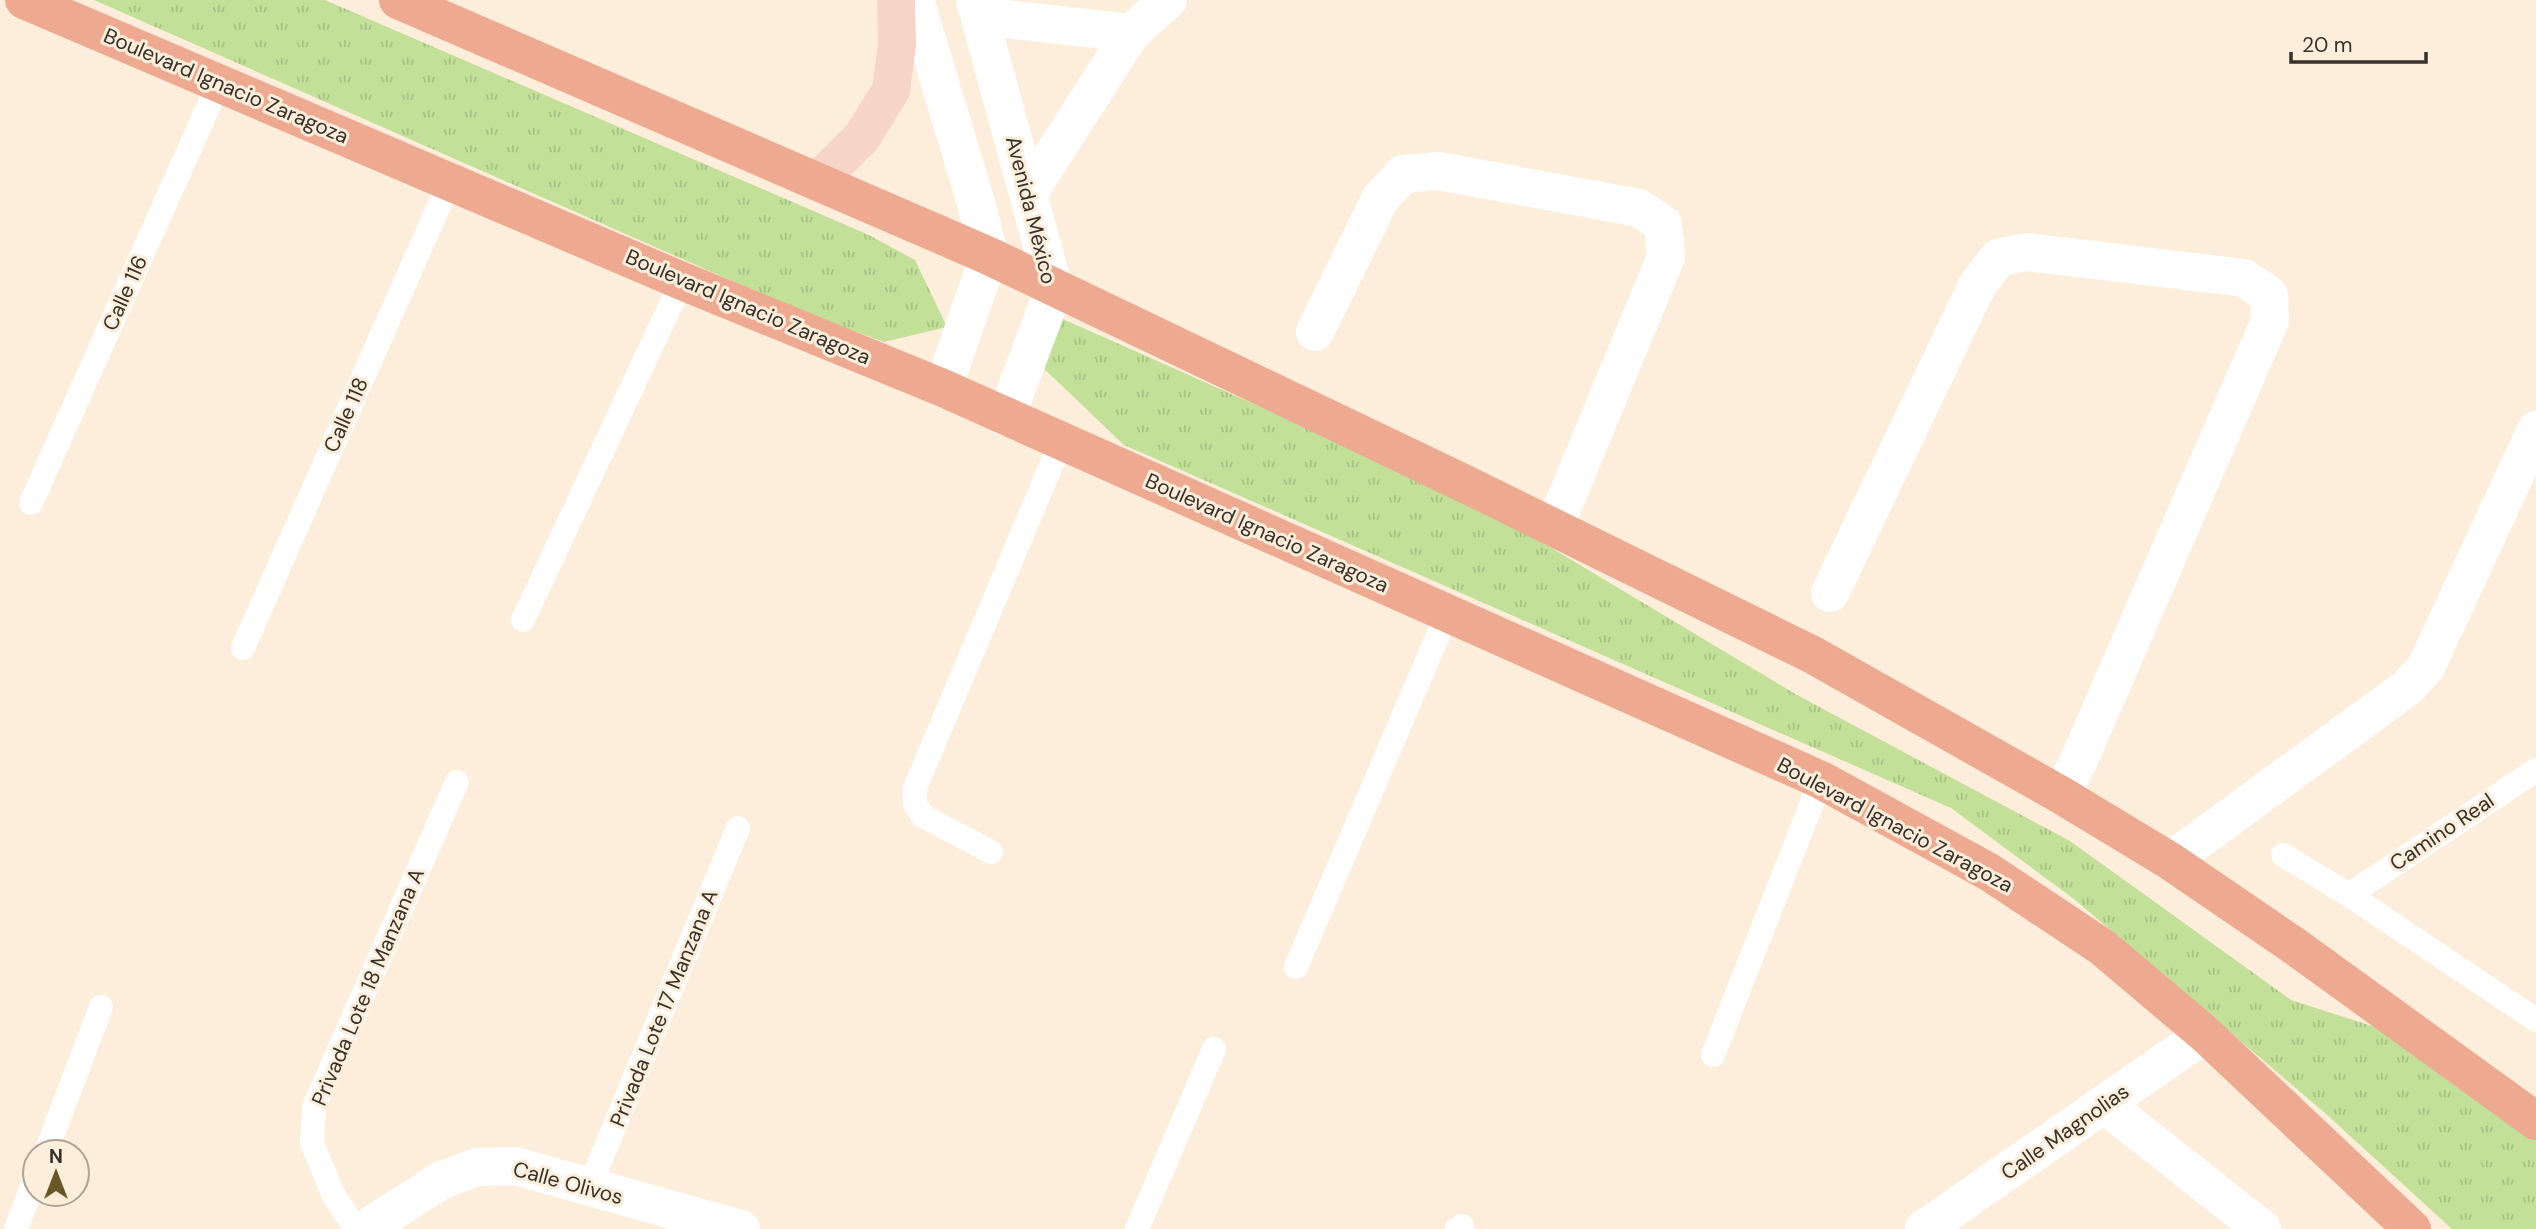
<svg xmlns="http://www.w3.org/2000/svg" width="2536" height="1229" viewBox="0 0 2536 1229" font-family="'DM Sans',sans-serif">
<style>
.park{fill:url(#park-tufts)}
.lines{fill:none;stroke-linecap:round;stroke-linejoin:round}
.service{stroke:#fff;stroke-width:24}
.minor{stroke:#fff;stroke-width:38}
.tertiary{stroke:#fff;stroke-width:38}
.secondary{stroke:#f6d4c8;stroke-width:38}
.primary{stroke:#eeaa91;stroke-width:38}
.labels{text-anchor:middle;stroke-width:6;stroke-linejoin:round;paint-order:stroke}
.street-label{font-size:21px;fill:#363129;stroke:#fdeedb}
</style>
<defs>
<pattern id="park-tufts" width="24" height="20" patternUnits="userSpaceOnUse" patternTransform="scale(1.75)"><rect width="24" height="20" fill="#c2e097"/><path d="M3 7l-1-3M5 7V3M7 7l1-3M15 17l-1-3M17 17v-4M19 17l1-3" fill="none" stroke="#a7c182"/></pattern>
</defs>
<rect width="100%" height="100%" fill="#fdeedb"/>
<path class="park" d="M94 0H325L869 235 915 260 947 327 884 342 805 313Z
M1056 316 1308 428 1520 529 1797 695 2070 841 2291 1000 2406 1037 2536 1131V1229H2452L2326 1114 2074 899 1951 808 1124 445 1038 363Z"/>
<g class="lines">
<path class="service" d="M31 503 219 83
M523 620 682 281
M243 648 450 181
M991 852 923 816 915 804V788L1061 442
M2283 855 2349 895 2536 1020
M2349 895 2536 770
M1296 967 1448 612
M1713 1055 1821 780
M46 1152 101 1007
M589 1188 738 828
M16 1229 35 1179
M356 1229 333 1194 312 1143 314 1107 457 782
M1137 1229 1214 1049
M1457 1229 1462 1226"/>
<path class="minor" d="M915 0 977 206 989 256 943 388
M975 0 1054 289 1006 417
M980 16 1131 33
M1028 194 1131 33 1168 0
M1315 332 1380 199 1403 174 1439 171 1639 208 1663 224 1666 257 1554 528
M1830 593 1977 286 1998 258 2026 252 2244 278 2269 295 2270 321 2079 760 2061 795
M2170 861 2408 687 2426 667 2536 430
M2105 1105 2262 1229
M365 1229 442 1180 477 1167 515 1166 741 1229"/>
<path class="tertiary" d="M1924 1229 2205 1034"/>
<path class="secondary" d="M817 182 862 137 891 90 897 45 896 0"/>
<path class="primary" d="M24 0 682 281 943 388 1821 780 1989 872 2102 947 2205 1034 2412 1229
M398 0 989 256 1461 482 1813 655 2061 795 2170 861 2293 945 2536 1121"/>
</g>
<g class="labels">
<g class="street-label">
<text transform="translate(226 86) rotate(23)" y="7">Boulevard Ignacio Zaragoza</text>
<text transform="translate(1031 210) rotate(76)" y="7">Avenida México</text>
<text transform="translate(125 293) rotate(-66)" y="7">Calle 116</text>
<text transform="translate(748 307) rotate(23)" y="7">Boulevard Ignacio Zaragoza</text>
<text transform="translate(346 415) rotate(-66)" y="7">Calle 118</text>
<text transform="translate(1267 533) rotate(24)" y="7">Boulevard Ignacio Zaragoza</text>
<text transform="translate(1895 825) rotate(28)" y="7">Boulevard Ignacio Zaragoza</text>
<text transform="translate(2442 832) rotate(-34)" y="7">Camino Real</text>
<text transform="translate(368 987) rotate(-67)" y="7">Privada Lote 18 Manzana A</text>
<text transform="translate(664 1008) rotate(-68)" y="7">Privada Lote 17 Manzana A</text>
<text transform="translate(2065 1132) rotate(-35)" y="7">Calle Magnolias</text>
<text transform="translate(568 1183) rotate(15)" y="7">Calle Olivos</text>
</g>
</g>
<g transform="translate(56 1173)"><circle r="33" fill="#fdeedb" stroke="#ada294" stroke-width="2"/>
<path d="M0-5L12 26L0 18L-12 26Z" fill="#675724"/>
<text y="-10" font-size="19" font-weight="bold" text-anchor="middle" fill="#363129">N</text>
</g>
<path d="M2291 52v10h135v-10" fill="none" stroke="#363129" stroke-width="3.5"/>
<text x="2302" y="52" font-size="21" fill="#363129" stroke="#fdeedb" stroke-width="5" paint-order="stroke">20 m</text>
</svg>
